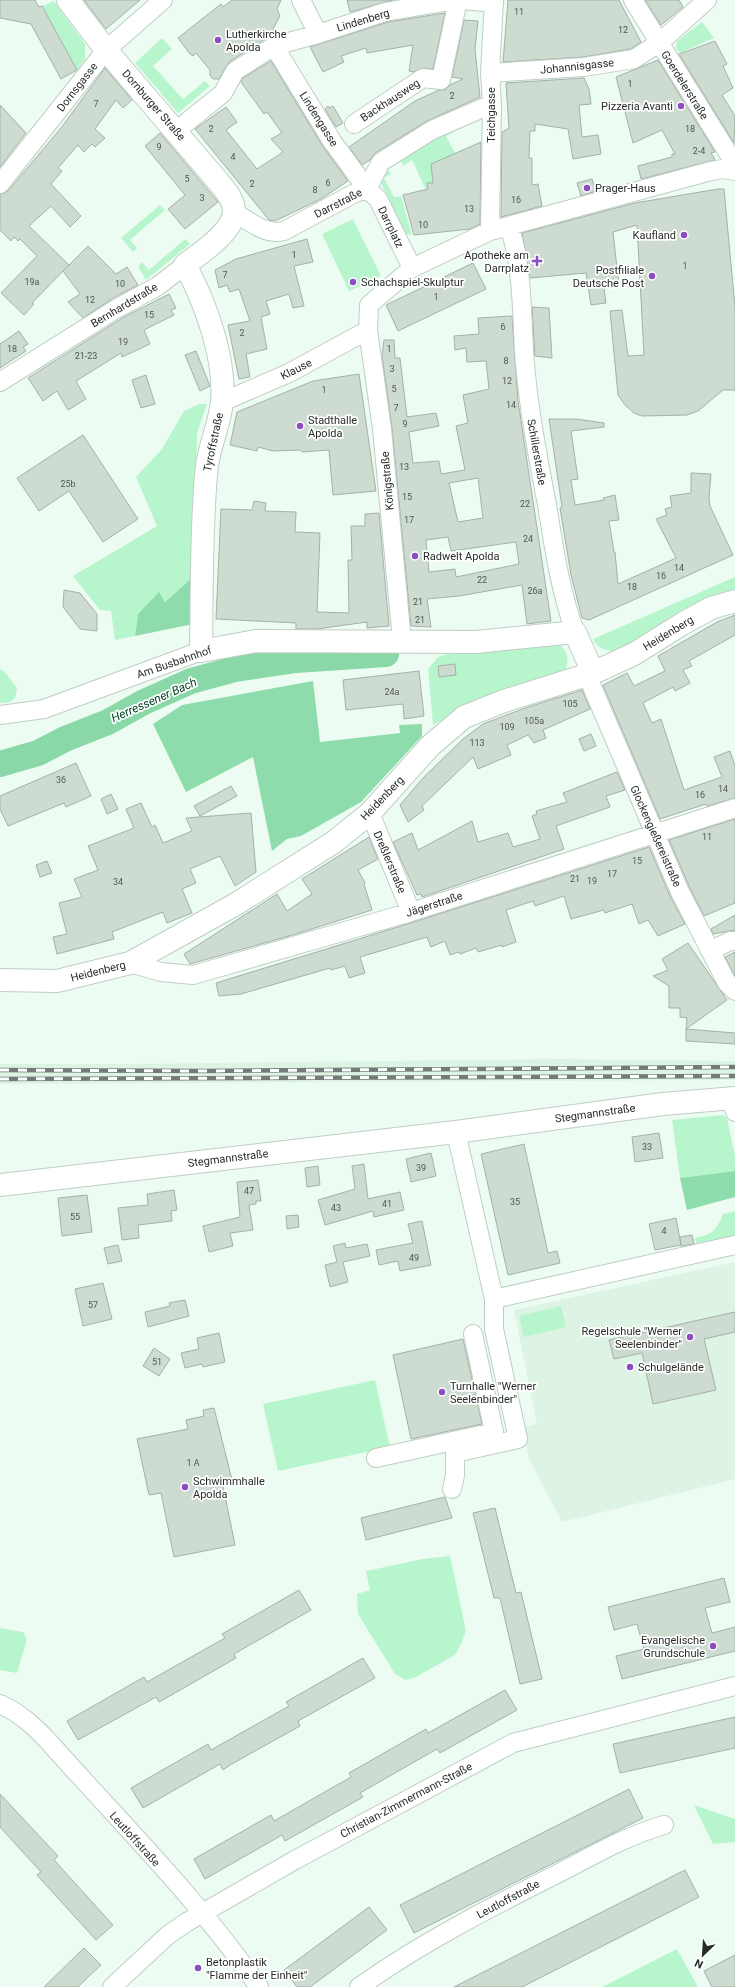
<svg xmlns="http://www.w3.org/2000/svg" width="735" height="1987" viewBox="0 0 735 1987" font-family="Roboto,sans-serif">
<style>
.built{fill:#ddf4e4}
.green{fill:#b7f6cd}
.forest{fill:#8edcab}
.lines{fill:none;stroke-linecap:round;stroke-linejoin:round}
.river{stroke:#8ad8a7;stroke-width:26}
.building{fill:#cddbd1;stroke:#a3b1a7;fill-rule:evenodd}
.street-casing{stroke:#bfcec4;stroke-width:20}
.secondary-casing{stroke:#bfcec4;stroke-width:24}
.street{stroke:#fff;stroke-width:18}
.secondary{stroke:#fff;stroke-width:22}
.rail-casing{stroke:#727c75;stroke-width:4.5}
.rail{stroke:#fff;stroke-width:3;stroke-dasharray:9;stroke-linecap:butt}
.poi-dot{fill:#8c4dc3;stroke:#fff;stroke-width:1.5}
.labels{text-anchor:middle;stroke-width:3.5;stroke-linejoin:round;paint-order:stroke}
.number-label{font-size:9px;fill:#505853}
.street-label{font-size:11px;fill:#272d29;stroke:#fff}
.poi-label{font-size:11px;fill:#272d29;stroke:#fff;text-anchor:start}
.water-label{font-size:12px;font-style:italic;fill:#024324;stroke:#fff}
</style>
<rect width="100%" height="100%" fill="#edfcf2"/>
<path class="built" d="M559 1059 735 1061V1080L0 1084V1064H125Z
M735 1262V1479L562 1522 528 1457 524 1427 537 1424 514 1310Z"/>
<path class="green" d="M54 1 85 44V60L77 70 42 6Z
M702 22 714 38 680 53 676 48 677 41Z
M162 38 172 49 153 66 183 99 205 81 210 86 178 113 135 63Z
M452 128 454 132 446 136 455 153 431 164 433 183H427L428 189 426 190 412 160 403 166 400 159Z
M387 168 391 174 384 178 394 197 401 196 412 235 406 234 379 179Z
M160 205 165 210 130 240 137 248 133 252 121 238Z
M353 219 381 276 349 291 322 234Z
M185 239 190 244 146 280 138 266 142 262 149 270Z
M199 404H207L197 433 194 576 165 602 159 593 138 614 135 636 115 640 111 611 100 610 73 576 157 526 136 477 162 449 184 411Z
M735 577V589C693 597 656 628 622 651 611 652 597 650 593 639Z
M559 644C568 652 569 658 566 670L466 706 433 725 428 669 438 657 454 652Z
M0 669 4 671 17 688 15 698 10 702 0 703Z
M723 1115 727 1118 735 1156V1171L680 1178 672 1120Z
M735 1211V1240L698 1248 695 1238C713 1234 716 1231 723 1214Z
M561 1306 566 1327 524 1337 519 1316Z
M375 1380 390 1447 278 1471 263 1404Z
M450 1556 466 1631 461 1644 455 1655 414 1678 405 1680 395 1674 358 1614 357 1594 370 1590 366 1571 423 1559Z
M0 1628 23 1632 27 1639 17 1673 0 1670Z
M694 1805 735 1819V1842L713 1844Z
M677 1949 698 1987H602Z"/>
<path class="forest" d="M194 576 193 624 135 636 138 614 159 592 165 602Z
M313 681 320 742 400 733 399 725 422 724V736L361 802 301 836 287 839 272 851 253 757 186 792 153 724 182 705Z
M735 1171V1197L687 1210 680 1178Z"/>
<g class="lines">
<path class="river" d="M0 764 38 753 65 739 108 722 144 702 191 681 235 669 296 660 386 654"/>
</g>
<path class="building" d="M0 0H35L39 7 42 6 77 70 61 79 31 24 0 18Z
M84 0H140L106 29Z
M232 0H281L277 9 280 16 273 29 276 32 229 62 219 79H213L210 75V70L196 53 193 56 190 54 178 38 221 4 223 7Z
M347 0H393L350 12Z
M508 0H619L641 42 630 49 583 57 503 62Z
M645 0H679L683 7 661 25Z
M445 13 433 69 424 68 413 72 409 71 413 45 367 53 366 48 341 56 344 62 323 72 310 47 388 22Z
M464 20 478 21 475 49 480 97 427 121 375 153 370 160 362 165 349 147 415 101 439 90H445L450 85 463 79 452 77Z
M715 41 727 64 723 66 733 88 722 95 735 116 734 143 679 54Z
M658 60 715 152 711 153 715 160 641 179 638 166 672 157V154H675L662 130 633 143 616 77Z
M271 61 323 147 348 181 321 199 275 221 269 220 195 129 226 107 237 122 226 130 257 169 283 152 271 139 282 133 267 112 264 114 241 82 243 78Z
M105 68 132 100 123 108 116 100 95 129 105 138 95 147 92 144 84 152 78 145 58 168 62 171 51 184 81 216 70 227 51 206 29 226 69 265 32 303 34 304 24 315 1 293 37 256 20 239 18 241 14 237 11 241 0 230V194L8 191 61 128Z
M584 78 589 89 591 104 579 105 582 137 598 135 601 154 573 159 568 129 535 124V131H530L529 158H532V185L538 184 542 206 501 217 502 132 509 128 506 83Z
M0 105 26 133 0 167Z
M328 106 330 108 333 106 343 123 336 127 325 109Z
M160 133 218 202 185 229 168 209 185 195 145 146Z
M481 142 480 224 470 229 414 235 403 195 428 189 427 183H433L431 164Z
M592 179 596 191 581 196 577 183Z
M718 189H724L735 307V390H723L698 411 687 415 642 416 634 413 625 405 618 395 610 311 622 310 628 356 644 355 637 225 613 232 619 286 604 288 606 303 591 305 586 273 530 278 522 233 635 203Z
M307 239 313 262 294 266 304 306 293 308 289 294 266 301 270 314 261 317 267 349 246 354 250 377 239 379 228 325 250 321 239 289 230 292 227 285 219 288 215 270 236 259Z
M88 246 116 274 127 267 138 285 113 298 83 318 68 302 80 294 63 271Z
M473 263 486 289 398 331 386 305Z
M169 294 176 308 171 310 174 315 144 330 150 344 122 357 121 353 76 381 86 399 68 410 57 391 43 401 28 378 124 317Z
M532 307 549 308 552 358 535 356Z
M512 316 518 401 551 621 527 624 522 585 459 596 427 599 431 627 411 626 392 428 382 356 384 340H394L395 358H400L407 417 436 413 439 426 409 432 413 463 439 461 441 474 465 470 456 426 468 423 463 395 489 389 486 361 467 362 466 348 455 350 454 336 479 334 478 318ZM478 478 483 518 458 522 449 483ZM448 537 451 551 516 542 519 564 456 577 455 569 429 572 426 540Z
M19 331 28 344 23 347 26 351 0 368V344Z
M196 351 210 386 200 391 185 355Z
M359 374 376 491 333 495 329 450 302 452 301 450 273 451 258 447 257 451 230 445 237 412 313 381Z
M146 375 155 404 141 408 132 380Z
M549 419H576L604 423V427L571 431 578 479 571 480 575 505 604 500 603 498 615 495 619 520 609 521 614 552H615L618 584 676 558 656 519 667 515 665 509 672 507 670 496 691 493V473L711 474 709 498 710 506 733 555 589 620 582 618 571 575 560 508 562 507Z
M83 435 138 519 103 542 69 491 39 511 17 478Z
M254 501 266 503 265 511 296 512 295 532 320 533 317 612 349 613 348 560H352L351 526H365V514L379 513 389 626 367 628V622L317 629H296V623L216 619 221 509 252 510Z
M64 590 80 593 97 614V631L80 629 63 607Z
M735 615V635L689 661 692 666 683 670 690 683 675 691 673 687 643 703 652 723 661 719 684 790 722 777 714 757 730 751 735 766V798L707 806 706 804 660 819 603 685 627 673 634 686 665 671 658 656 717 622Z
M455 664 456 675 439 677 438 666Z
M419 671 424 716 404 719 403 704 346 710 343 680Z
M582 690 590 709 543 730 546 738 534 743 528 735 507 745 511 755 478 769 473 757 422 806 424 810 408 822 400 805 423 778 463 739 483 724 525 708Z
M591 734 596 746 584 751 579 739Z
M76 763 91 796 66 807 64 803 8 826 0 809V796Z
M617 772 625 790 606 796 610 807 556 826 564 849 422 897 421 894 417 895 393 842 412 833 418 850 472 821 478 842 508 833 513 847 540 839 532 816 537 814 536 811 567 802 563 793Z
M231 786 237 796 200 816 194 806Z
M111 794 118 809 107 814 101 799Z
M141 803 152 827 155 825 163 843 192 831 186 818 251 813 256 872 235 886 220 856 190 869 196 883 182 889 192 913 167 923 163 912 112 932 114 939 57 954 53 937 67 934 59 903 82 897 74 879 98 870 88 846 134 828 126 809Z
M735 819V903L704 916 690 888 669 840Z
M369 837 378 859 358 870 365 883 364 884 372 910 296 934 190 964 184 954 277 894 287 911 312 894 302 879Z
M649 847 670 896 685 924 658 936 648 920 639 924 632 904 605 913 604 910 571 919 564 896 535 906 533 901 506 910 516 942 502 947V945L478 952 476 948 460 954 459 952 450 955 445 941 431 947 427 937 360 957 365 973 349 978 345 966 331 970 330 968 241 994 219 996 216 983 414 922Z
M47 861 52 873 40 877 36 865Z
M735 915V930L713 934 711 929Z
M688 943 727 1000 686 1029 687 1018 680 1017V1008H669V986L653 976 668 970 662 959Z
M735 952V976L725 957Z
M686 1029 735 1033V1044L686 1041Z
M659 1133 663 1158 635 1162 632 1137Z
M524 1144 548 1253 557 1251 560 1263 508 1275 481 1154Z
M431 1153 436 1176 411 1182 406 1159Z
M364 1164 368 1199 400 1192 404 1210 374 1217 373 1211 325 1225 318 1200 355 1189 352 1166Z
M318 1166 320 1185 307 1187 305 1168Z
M258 1180 261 1201H256V1204L249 1205 253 1230 230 1233 233 1246 209 1252 203 1226 240 1217 237 1182Z
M174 1190 177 1210 171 1211 172 1221 138 1225 139 1238 122 1240 118 1208 148 1205 147 1194Z
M87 1195 92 1232 62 1236 58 1198Z
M298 1215 299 1227 287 1229 286 1216Z
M676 1218 681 1245 655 1250 649 1224Z
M422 1221 431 1265 400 1271 398 1261 379 1265 376 1250 413 1243 408 1224Z
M692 1235 694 1244 681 1246 680 1237Z
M345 1243 346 1248 367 1244 370 1256 343 1262 348 1282 330 1287 325 1265 337 1262 333 1246Z
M118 1245 122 1261 108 1264 104 1248Z
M103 1283 112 1319 83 1326 75 1289Z
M185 1300 189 1316 148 1327 145 1312 170 1306 169 1303Z
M735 1312V1332L704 1339 716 1390 653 1404 642 1353 614 1359 609 1340Z
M219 1333 225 1362 203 1367 202 1364 185 1368 181 1353 199 1349 197 1338Z
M463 1339 482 1424 411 1439 393 1355Z
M154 1348 170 1359 159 1376 143 1366Z
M214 1408 232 1480 222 1481 235 1545 174 1557 161 1493 149 1495 137 1439 188 1429 186 1420 204 1416 203 1410Z
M445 1497 452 1518 366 1540 361 1518Z
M495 1508 516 1593 521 1592 542 1679 520 1684 500 1598H494L473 1513Z
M724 1578 730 1602 705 1608 712 1633 735 1627V1651L622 1679 616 1656 644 1649 637 1624 614 1630 608 1607Z
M299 1590 311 1610 234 1654 236 1658 168 1697 159 1702 156 1697 78 1740 67 1721 144 1677 147 1682 225 1638 222 1634Z
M363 1658 375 1678 298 1721 300 1726 230 1765 223 1770 220 1764 143 1808 131 1788 208 1744 211 1750 289 1706 286 1702Z
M505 1690 517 1710 440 1753 437 1749 360 1793 363 1797 285 1841 282 1835 205 1879 194 1859 271 1815 274 1821 351 1777 349 1773 426 1729 428 1733Z
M735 1717V1748L620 1773 613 1744Z
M629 1789 643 1818 414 1933 400 1905Z
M0 1794 58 1856 54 1860 113 1925 96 1940 37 1875 41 1872 0 1827Z
M685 1870 699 1897 522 1987H454Z
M369 1907 387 1930 310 1987H297L284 1970Z
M84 1948 101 1965 86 1979 78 1987H44Z
M735 1955V1987H712L704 1971Z"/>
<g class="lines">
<defs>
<path id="street" d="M301 0 318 34
M463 0 494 3
M633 0 733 161 735 171
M274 46 332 141 367 189 378 199 412 268
M490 73 584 67 634 59 659 43 707 0
M354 124 423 78 441 80 458 0
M176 131 223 93 235 71 274 46 318 34 385 12 456 0
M0 184 106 50 163 0
M234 212C249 221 266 236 284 231L355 193 367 189 381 162 432 130 492 104
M509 226C524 270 521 317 525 364 529 411 538 458 547 505 554 548 560 590 575 632
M490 231 492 104 490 73 494 0
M0 382 116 309 158 286 185 265
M222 402 289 373 368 330
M402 641 382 429 368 330 369 305 412 268 490 231 711 171 723 169 735 171
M587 675 680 892 727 983 735 991
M0 715 44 709 201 651
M370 813 411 912
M710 951 730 941H735
M130 963 161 972 193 975 411 912 735 808
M731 1098 735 1112
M494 1299 735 1245
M455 1453 518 1439 494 1329V1299L456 1132
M376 1458 494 1432 473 1334
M452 1489 455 1475V1441
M0 1704C20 1713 34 1726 49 1742 120 1822 198 1899 259 1987
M112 1987 168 1935 187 1922 295 1860 513 1743 735 1686
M359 1987C421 1943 489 1908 557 1874 592 1856 626 1836 664 1825"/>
<path id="secondary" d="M68 0 106 50 222 186C228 194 234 201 234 211 234 232 199 254 185 265 205 301 226 359 222 401 220 426 207 449 206 475 201 533 202 592 201 651L256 641 476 642 575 632 593 673
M0 980 57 981 130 963 236 904 334 842 370 813 430 746 464 717 504 701 593 673 634 654 682 624 711 608 735 601
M0 1185 456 1132 663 1104 735 1098"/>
</defs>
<use href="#street" class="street-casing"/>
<use href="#secondary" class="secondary-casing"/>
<use href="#street" class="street"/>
<use href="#secondary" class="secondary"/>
<defs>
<path id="rail" d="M0 1070 204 1071 735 1067
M0 1079 735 1076"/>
</defs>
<use href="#rail" class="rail-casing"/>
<use href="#rail" class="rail"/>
</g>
<g class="poi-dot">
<circle cx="218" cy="40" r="4"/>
<circle cx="681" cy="106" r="4"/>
<circle cx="587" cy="188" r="4"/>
<circle cx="684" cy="235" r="4"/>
<path d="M535 255h4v4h4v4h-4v4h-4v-4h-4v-4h4z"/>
<circle cx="652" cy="276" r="4"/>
<circle cx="353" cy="282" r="4"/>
<circle cx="300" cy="426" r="4"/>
<circle cx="415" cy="556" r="4"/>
<circle cx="690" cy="1337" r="4"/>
<circle cx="630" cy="1367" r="4"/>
<circle cx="442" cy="1392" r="4"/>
<circle cx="185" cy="1487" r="4"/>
<circle cx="713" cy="1646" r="4"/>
<circle cx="198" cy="1968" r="4"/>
</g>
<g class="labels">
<g class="number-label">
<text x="519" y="15">11</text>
<text x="623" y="33">12</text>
<text x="630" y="87">1</text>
<text x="452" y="99">2</text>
<text x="96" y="107">7</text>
<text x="211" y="132">2</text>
<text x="690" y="132">18</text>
<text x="159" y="150">9</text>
<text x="699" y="154">2-4</text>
<text x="233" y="160">4</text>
<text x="187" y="182">5</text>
<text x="328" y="186">6</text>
<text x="252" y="187">2</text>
<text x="315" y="193">8</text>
<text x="202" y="201">3</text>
<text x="516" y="203">16</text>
<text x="469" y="212">13</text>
<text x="423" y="228">10</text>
<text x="294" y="258">1</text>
<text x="685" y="269">1</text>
<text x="225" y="278">7</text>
<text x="32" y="285">19a</text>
<text x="120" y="287">10</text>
<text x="436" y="300">1</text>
<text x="90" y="303">12</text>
<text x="149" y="318">15</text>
<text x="503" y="330">6</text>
<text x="242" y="336">2</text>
<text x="123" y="345">19</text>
<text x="12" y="352">18</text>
<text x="389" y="352">1</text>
<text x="86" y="359">21-23</text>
<text x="506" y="364">8</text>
<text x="392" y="372">3</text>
<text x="507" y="384">12</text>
<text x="394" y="392">5</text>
<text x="324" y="393">1</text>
<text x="511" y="408">14</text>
<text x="396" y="411">7</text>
<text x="405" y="427">9</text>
<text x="404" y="470">13</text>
<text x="68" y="487">25b</text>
<text x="407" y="500">15</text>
<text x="525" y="507">22</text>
<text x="409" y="523">17</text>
<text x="528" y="542">24</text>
<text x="679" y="571">14</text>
<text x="661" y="579">16</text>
<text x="482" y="583">22</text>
<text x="632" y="590">18</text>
<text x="535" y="594">26a</text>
<text x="418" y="605">21</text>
<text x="420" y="623">21</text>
<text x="392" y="695">24a</text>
<text x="570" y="707">105</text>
<text x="534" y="724">105a</text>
<text x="507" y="730">109</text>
<text x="477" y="746">113</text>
<text x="61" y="783">36</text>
<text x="723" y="792">14</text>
<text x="700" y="798">16</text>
<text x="707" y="840">11</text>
<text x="637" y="864">15</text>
<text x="612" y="877">17</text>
<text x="575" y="882">21</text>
<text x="592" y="884">19</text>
<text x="118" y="885">34</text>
<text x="647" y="1150">33</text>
<text x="421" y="1171">39</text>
<text x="249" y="1194">47</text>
<text x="515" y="1205">35</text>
<text x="387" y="1207">41</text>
<text x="336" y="1211">43</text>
<text x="75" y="1220">55</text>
<text x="664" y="1234">4</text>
<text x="414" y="1261">49</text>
<text x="93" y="1308">57</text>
<text x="157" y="1365">51</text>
<text x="193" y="1466">1 A</text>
</g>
<g class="street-label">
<text transform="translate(363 20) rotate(-17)" y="4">Lindenberg</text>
<text transform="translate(577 66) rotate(-6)" y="4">Johannisgasse</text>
<text transform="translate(685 85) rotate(58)" y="4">Goerdelerstraße</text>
<text transform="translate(77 87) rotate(-52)" y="4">Dornsgasse</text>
<text transform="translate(390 100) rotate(-33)" y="4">Backhausweg</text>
<text transform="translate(154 105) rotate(49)" y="4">Dornburger Straße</text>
<text transform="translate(491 115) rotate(-90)" y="4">Teichgasse</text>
<text transform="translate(319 119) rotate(58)" y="4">Lindengasse</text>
<text transform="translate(338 203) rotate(-27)" y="4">Darrstraße</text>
<text transform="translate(391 227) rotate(64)" y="4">Darrplatz</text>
<text transform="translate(124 305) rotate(-31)" y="4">Bernhardstraße</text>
<text transform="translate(296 369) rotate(-27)" y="4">Klause</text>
<text transform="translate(213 442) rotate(-78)" y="4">Tyroffstraße</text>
<text transform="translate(537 452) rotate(80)" y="4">Schillerstraße</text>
<text transform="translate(387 481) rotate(-95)" y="4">Königstraße</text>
<text transform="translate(668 633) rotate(-31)" y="4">Heidenberg</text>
<text transform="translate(174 662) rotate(-19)" y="4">Am Busbahnhof</text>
<text transform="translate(382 798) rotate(-46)" y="4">Heidenberg</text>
<text transform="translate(656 836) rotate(66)" y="4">Glockengießereistraße</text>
<text transform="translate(390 862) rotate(67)" y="4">Dreßlerstraße</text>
<text transform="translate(434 904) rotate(-18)" y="4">Jägerstraße</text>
<text transform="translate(98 971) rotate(-14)" y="4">Heidenberg</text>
<text transform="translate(595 1113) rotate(-8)" y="4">Stegmannstraße</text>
<text transform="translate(228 1158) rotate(-7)" y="4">Stegmannstraße</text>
<text transform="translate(406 1800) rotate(-28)" y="4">Christian-Zimmermann-Straße</text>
<text transform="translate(135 1839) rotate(48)" y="4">Leutloffstraße</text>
<text transform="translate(508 1899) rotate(-28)" y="4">Leutloffstraße</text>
</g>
<g class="poi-label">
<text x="226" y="38">Lutherkirche<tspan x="226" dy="13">Apolda</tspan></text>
<text x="673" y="110" text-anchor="end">Pizzeria Avanti</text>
<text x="595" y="192">Prager-Haus</text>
<text x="676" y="239" text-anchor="end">Kaufland</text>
<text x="529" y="259" text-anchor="end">Apotheke am<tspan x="529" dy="13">Darrplatz</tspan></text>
<text x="644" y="274" text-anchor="end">Postfiliale<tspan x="644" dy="13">Deutsche Post</tspan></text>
<text x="361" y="286">Schachspiel-Skulptur</text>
<text x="308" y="424">Stadthalle<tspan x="308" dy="13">Apolda</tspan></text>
<text x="423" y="560">Radwelt Apolda</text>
<text x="682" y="1335" text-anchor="end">Regelschule "Werner<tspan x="682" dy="13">Seelenbinder"</tspan></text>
<text x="638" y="1371">Schulgelände</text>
<text x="450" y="1390">Turnhalle "Werner<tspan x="450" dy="13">Seelenbinder"</tspan></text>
<text x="193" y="1485">Schwimmhalle<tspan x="193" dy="13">Apolda</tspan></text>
<text x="705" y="1644" text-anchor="end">Evangelische<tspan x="705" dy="13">Grundschule</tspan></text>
<text x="206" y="1966">Betonplastik<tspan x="206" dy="13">"Flamme der Einheit"</tspan></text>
</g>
<g class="water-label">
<text transform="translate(154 700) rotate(-24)" y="4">Herressener Bach</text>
</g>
</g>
<g transform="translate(703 1955) rotate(205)" stroke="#ffffff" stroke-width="3" paint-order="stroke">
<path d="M0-3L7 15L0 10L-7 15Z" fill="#272d29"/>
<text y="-6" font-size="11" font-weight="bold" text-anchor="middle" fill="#272d29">N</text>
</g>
</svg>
